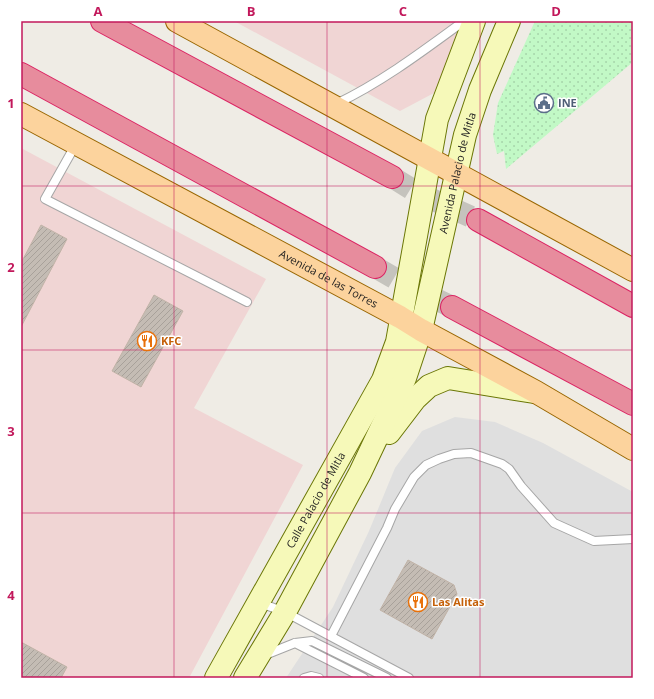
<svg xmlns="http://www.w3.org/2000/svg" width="654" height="699" viewBox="0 0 654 699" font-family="'Open Sans',sans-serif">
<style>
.commercial{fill:#f0d5d4}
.park{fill:url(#park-dots)}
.parking{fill:#dfdfdf}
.building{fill:url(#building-hatch);stroke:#c1b3a7}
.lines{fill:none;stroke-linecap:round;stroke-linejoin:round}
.highway-tunnel{stroke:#c5c3bd;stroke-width:22;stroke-dasharray:22 11;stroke-linecap:butt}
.lane-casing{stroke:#a6a6a6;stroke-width:10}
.secondary-casing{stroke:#6a7605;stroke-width:24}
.primary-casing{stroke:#960;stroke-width:24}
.highway-casing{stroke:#db2463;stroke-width:24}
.lane{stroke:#fff;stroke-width:8}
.secondary{stroke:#f6f9b9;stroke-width:22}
.primary{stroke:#fcd39d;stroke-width:22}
.highway{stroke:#e78c9d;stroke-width:22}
.grid{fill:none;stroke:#c2185b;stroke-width:1;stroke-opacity:0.55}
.labels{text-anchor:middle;stroke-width:3;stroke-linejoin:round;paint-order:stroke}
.service-label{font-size:11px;font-weight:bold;fill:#4e5e75;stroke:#fff;text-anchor:start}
.street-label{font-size:11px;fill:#1f1f1f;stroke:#fff}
.food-label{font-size:11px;font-weight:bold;fill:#c56008;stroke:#fff;text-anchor:start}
.neatline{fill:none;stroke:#c2185b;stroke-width:1.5}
.grid-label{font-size:13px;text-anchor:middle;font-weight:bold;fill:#c2185b}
</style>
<defs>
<pattern id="park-dots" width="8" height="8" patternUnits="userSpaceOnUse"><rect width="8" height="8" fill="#c2f9c6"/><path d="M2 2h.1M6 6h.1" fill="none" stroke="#a6d5aa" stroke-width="1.8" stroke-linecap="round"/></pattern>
<pattern id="building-hatch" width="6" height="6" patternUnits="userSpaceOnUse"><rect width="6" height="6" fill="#c4bcb4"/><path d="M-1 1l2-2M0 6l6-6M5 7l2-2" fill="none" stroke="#a8a19a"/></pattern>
</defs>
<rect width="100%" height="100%" fill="#efece5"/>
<path class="commercial" d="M234 21H464L434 93 400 111Z
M21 148 266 279 194 408 303 465 189 678H21Z"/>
<path class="park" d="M535 21H633V62L506 169 504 151 497 154 493 135 498 103Z"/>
<path class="parking" d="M455 417 495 422 543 443 633 492V678H286L333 607 369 531 395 468 422 431Z"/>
<path class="building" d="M41 225 67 239 21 327V263Z
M154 295 183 311 141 387 112 371Z
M408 560 454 585 457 594 432 639 380 610Z
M21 642 67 667 61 678H21Z"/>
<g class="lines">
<path class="highway-tunnel" d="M392 177 418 193 478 220
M375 267 401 282 452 307"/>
<defs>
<path id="lane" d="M336 104C382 82 423 51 464 21
M76 144 45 199 247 302
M260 603 285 612 409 678
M331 636 387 528 395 509 414 477 426 465 439 459 454 454 471 453 502 464 509 469 521 486 554 523 594 541 633 539
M295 643 364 678
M265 655 295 643 312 641 387 678
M304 678 311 676 319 678"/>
<g id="secondary">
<path d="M389 433 415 399 429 386 448 378 534 392"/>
<path id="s1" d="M216 678 383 380 397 342 437 119 474 21"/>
<path id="s2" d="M245 678 285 612 360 473 405 378 421 330 465 135 480 90 509 21"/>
</g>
<g id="primary">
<path d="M177 21 633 270"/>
<path id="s3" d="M21 114 400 317 421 330 536 392 633 449"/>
</g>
<path id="highway" d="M102 21 392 177
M21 74 375 267
M478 220 633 306
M452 307 633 404"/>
</defs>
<use href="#lane" class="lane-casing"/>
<use href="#secondary" class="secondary-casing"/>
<use href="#primary" class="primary-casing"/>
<use href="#highway" class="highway-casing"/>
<use href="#lane" class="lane"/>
<use href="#secondary" class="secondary"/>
<use href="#primary" class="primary"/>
<use href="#highway" class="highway"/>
</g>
<path class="grid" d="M174 21V678M327 21V678M480 21V678M21 186H633M21 350H633M21 513H633"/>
<defs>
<symbol id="civic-ring" viewBox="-11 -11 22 22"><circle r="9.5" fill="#fff" stroke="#5c6f8a" stroke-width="1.5"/><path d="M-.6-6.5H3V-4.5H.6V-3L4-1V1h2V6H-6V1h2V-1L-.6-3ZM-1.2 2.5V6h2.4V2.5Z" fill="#5c6f8a"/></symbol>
<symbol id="restaurant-ring" viewBox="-11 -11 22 22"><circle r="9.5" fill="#fff" stroke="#e8710a" stroke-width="1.5"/><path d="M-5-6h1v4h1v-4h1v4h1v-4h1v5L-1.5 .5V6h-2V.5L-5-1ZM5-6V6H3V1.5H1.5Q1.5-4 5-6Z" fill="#e8710a"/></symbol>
</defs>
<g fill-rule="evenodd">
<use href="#civic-ring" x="533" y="92" width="22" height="22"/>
<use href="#restaurant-ring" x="136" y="330" width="22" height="22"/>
<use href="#restaurant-ring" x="407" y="591" width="22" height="22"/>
</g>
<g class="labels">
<g class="service-label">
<text x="558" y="107">INE</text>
</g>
<g class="street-label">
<text dy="4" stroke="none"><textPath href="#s2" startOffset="552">Avenida Palacio de Mitla</textPath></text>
<text dy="4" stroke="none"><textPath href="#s3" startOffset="349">Avenida de las Torres</textPath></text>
<text dy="4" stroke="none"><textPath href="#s1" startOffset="204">Calle Palacio de Mitla</textPath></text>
</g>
<g class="food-label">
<text x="161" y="345">KFC</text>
<text x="432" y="606">Las Alitas</text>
</g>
</g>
<rect width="654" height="699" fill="none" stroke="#ffffff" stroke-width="44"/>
<rect x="22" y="22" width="610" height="655" class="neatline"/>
<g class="grid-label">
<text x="98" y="16">A</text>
<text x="251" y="16">B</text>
<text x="403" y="16">C</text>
<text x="556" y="16">D</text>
<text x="11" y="108">1</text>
<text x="11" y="272">2</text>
<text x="11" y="436">3</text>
<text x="11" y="600">4</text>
</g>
</svg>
